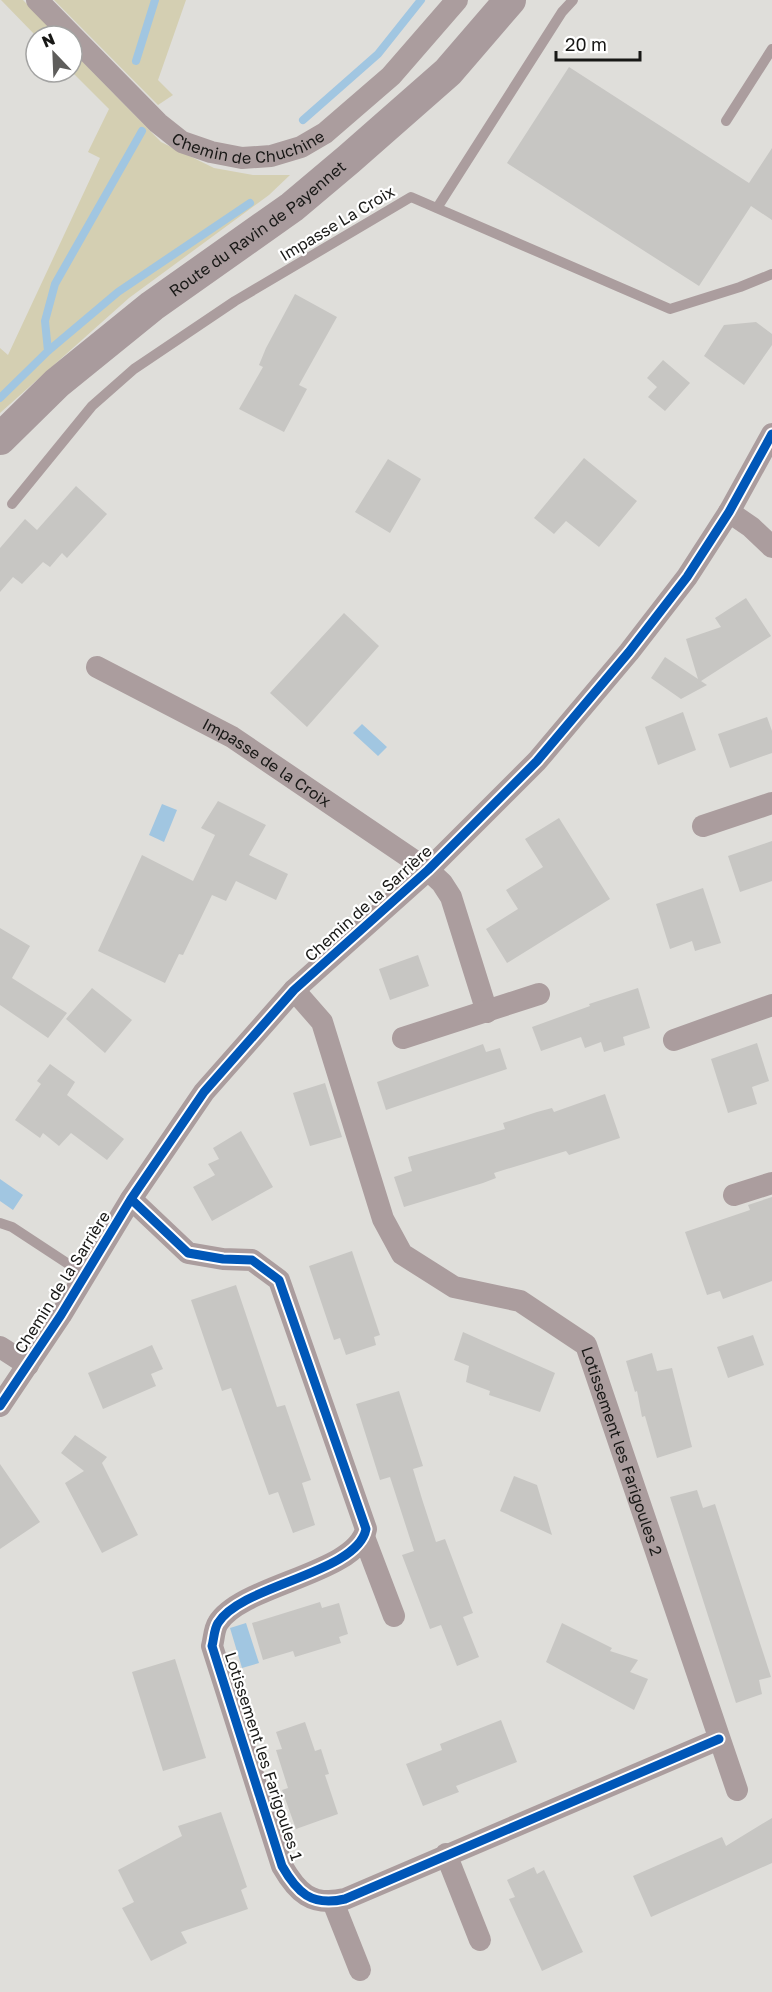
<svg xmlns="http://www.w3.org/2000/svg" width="772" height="1992" viewBox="0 0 772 1992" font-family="'Golos Text',sans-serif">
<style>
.green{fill:#d4cfb2}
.water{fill:#a1c6e1}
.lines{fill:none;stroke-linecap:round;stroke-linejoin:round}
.stream{stroke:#a1c6e1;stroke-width:8}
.building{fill:#c7c6c3}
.lane{stroke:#ab9d9e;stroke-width:10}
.street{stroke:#ab9d9e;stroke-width:22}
.secondary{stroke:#a99b9d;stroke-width:32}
.cycleway-casing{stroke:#fff;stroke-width:13}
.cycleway{stroke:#0057b8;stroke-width:9}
.labels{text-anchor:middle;stroke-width:4.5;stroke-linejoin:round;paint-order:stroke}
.street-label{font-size:16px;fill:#181816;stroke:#fff}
</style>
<rect width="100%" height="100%" fill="#dfdeda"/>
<path class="green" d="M1 0H23L58 36H36Z
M54 0H186L158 80 173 95 158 105Z
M72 51 161 142 214 168 253 175H290L269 195 129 298 0 413V348L8 355 100 158 88 152 109 109 72 72Z"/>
<path class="water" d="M362 724 387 747 378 756 353 733Z
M162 804 177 810 164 842 149 835Z
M0 1179 23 1195 13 1210 0 1201Z
M246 1623 259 1663 242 1668 230 1628Z"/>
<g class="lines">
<path class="stream" d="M136 61 155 0
M303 120 378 54 421 0
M48 351 45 321 55 284 142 131
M0 398 48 351 118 292 250 203"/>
</g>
<path class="building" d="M569 67 749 183 772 148V220L751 206 699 286 507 163Z
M295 294 337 317 299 385 307 389 284 432 239 409 263 367 259 365 266 348Z
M756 322 772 334V345L744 385 704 356 724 325Z
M663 360 690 383 665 411 648 397 657 387 647 378Z
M584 458 637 501 599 547 566 521 554 534 534 518Z
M388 459 421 479 390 533 355 512Z
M76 486 107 514 67 558 62 553 50 567 43 562 22 584 13 577 0 592V548L25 519 37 530Z
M746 598 771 636 701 681 707 685 681 699 651 678 665 657 698 679 686 639 721 627 715 618Z
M344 613 379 646 307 727 270 693Z
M683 712 696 750 658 765 645 727Z
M767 717 772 731V753L730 768 718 734Z
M218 801 266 825 249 855 288 874 276 900 236 881 226 901 212 895 183 955 179 954 165 983 98 951 142 855 193 881 215 835 201 828Z
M559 818 610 899 507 963 486 929 518 909 506 890 543 867 525 839Z
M772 841V881L740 892 728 856Z
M703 888 721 943 695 951 692 941 670 949 656 904Z
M0 928 30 946 12 978 67 1013 48 1038 0 1005Z
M418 955 429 986 390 1000 379 969Z
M92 988 132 1020 105 1053 66 1019Z
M638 988 650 1028 623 1037 625 1045 604 1052 601 1042 585 1048 581 1037 541 1051 532 1027 590 1006 589 1004Z
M757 1043 769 1081 752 1087 757 1104 728 1113 711 1059Z
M483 1044 486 1052 500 1048 507 1069 386 1110 377 1082Z
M50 1064 75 1082 67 1095 124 1139 107 1160 71 1133 59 1146 43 1133 40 1138 15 1120 41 1084 37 1081Z
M325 1083 342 1137 310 1146 293 1093Z
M605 1094 620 1138 569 1155 566 1151 494 1173 496 1178 483 1183 404 1207 394 1177 412 1171 408 1157 505 1129 503 1123 537 1112 552 1108 554 1112Z
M241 1131 273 1187 212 1221 193 1187 215 1175 208 1164 219 1159 213 1148Z
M772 1197V1281L723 1299 720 1291 707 1295 685 1232 750 1210 748 1205Z
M352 1251 380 1335 374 1337 376 1345 346 1355 340 1338 334 1340 309 1266Z
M236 1285 277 1407 285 1405 311 1480 302 1483 315 1525 293 1533 278 1492 269 1495 231 1388 222 1391 191 1300Z
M463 1332 555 1373 540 1412 489 1395 490 1391 466 1382 469 1366 454 1360Z
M753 1335 764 1365 728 1378 717 1347Z
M152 1345 163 1369 151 1374 156 1386 103 1409 88 1373Z
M652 1353 657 1371 672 1368 692 1447 657 1458 645 1416 642 1417 637 1391 635 1392 626 1361Z
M399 1391 423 1466 413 1469 422 1499 436 1542 445 1539 473 1613 463 1617 479 1657 457 1666 441 1625 430 1629 402 1555 414 1551 390 1477 380 1480 356 1404Z
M75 1435 107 1457 102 1463 138 1535 102 1553 65 1483 84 1471 61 1453Z
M0 1464 40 1522 0 1549Z
M514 1476 537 1485 552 1535 500 1511Z
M697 1490 703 1508 715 1504 771 1677 759 1680 762 1694 736 1703 670 1497Z
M320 1602 322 1608 339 1603 348 1634 339 1637 341 1643 295 1657 293 1651 263 1660 252 1623Z
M562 1623 612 1648 610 1651 638 1660 630 1672 648 1679 634 1710 546 1662Z
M175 1659 206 1758 163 1771 132 1672Z
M501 1720 517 1762 456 1786 459 1792 423 1806 406 1764 442 1750 440 1744Z
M305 1722 315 1751 321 1749 329 1774 325 1775 338 1814 296 1829 282 1790 288 1788 276 1750 282 1749 276 1732Z
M221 1812 247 1887 241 1890 248 1909 181 1932 187 1943 151 1961 122 1908 134 1902 118 1870 182 1836 178 1826Z
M772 1818V1863L651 1917 633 1876 722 1837 726 1846Z
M534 1867 537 1874 544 1870 583 1952 542 1971 509 1899 515 1897 507 1880Z"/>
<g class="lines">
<path class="lane" d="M726 121 772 49
M437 208 562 12 573 0
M12 504 92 406 134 369 235 301 411 197 670 309 740 287 772 274
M0 1223 12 1227 85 1275"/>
<g class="street">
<path id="s1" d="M37 0 158 123 182 142 211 152 242 158 271 156 301 147 325 133 391 76 457 0"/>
<path d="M729 512 751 527 772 547"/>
<path id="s2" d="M97 667 232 737 428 870 442 883 451 897 487 1012"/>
<path d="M703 826 772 803"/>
<path id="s3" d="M294 990 322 1022 383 1219 402 1254 454 1287 520 1301 586 1345 737 1790"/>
<path d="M403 1038 539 994"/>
<path d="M674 1040 772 1005"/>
<path d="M734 1195 772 1183"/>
<path d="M131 1199 188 1253 223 1259 252 1260 279 1280 366 1529C357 1574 242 1584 218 1623 214 1629 214 1639 212 1646L282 1866C297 1892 311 1907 345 1899L719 1739"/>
<path d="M0 1347 28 1365"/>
<path d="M0 1406 61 1315 131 1199 204 1092 294 990 428 870 537 761 629 652 687 577 729 512 772 434"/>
<path d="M364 1537 394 1616"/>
<path d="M446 1854 480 1940"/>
<path d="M333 1902 360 1970"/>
</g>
<path class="secondary" id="s4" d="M0 439 57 383 152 306 292 207 349 159 448 72 510 0"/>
<defs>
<path id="cycleway" d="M131 1199 188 1253 223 1259 252 1260 279 1280 366 1529C357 1574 242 1584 218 1623 214 1629 214 1639 212 1646L282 1866C297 1892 311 1907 345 1899L719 1739
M0 1406 61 1315 131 1199 204 1092 294 990 428 870 537 761 629 652 687 577 729 512 772 434"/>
</defs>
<use href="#cycleway" class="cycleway-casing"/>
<use href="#cycleway" class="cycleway"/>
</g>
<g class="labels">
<g class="street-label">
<text dy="6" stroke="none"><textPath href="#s1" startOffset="272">Chemin de Chuchine</textPath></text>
<text transform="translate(337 223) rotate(-31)" y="6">Impasse La Croix</text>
<text dy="6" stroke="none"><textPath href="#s4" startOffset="333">Route du Ravin de Payennet</textPath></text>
<text dy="6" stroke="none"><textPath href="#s2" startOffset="195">Impasse de la Croix</textPath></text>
<text transform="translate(368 903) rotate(-42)" y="6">Chemin de la Sarrière</text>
<text transform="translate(62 1282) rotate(-58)" y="6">Chemin de la Sarrière</text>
<text dy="6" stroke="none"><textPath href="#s3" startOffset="609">Lotissement les Farigoules 2</textPath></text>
<text transform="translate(264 1756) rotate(72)" y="6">Lotissement les Farigoules 1</text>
</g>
</g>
<g transform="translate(54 54) rotate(337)"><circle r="28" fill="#ffffff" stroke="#a3a3a2" stroke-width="1.5"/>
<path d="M0-4.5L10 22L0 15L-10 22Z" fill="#5e5d5b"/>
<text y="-9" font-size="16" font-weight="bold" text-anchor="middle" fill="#181816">N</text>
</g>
<path d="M556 51v9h84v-9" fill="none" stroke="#181816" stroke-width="3"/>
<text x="565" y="51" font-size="18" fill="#181816" stroke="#ffffff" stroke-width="4.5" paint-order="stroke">20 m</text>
</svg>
